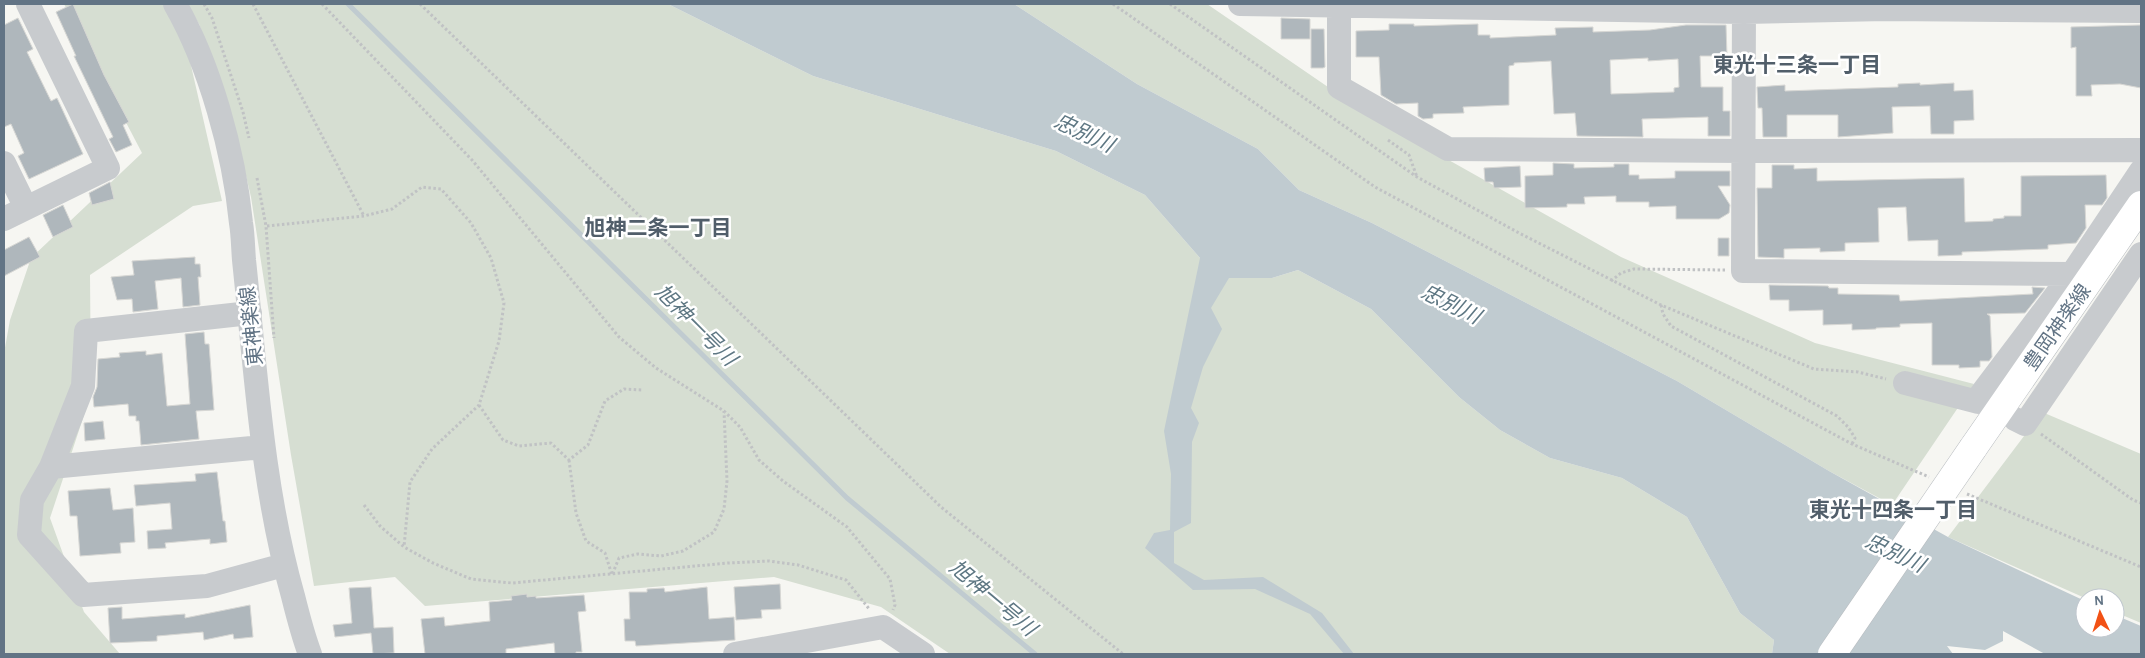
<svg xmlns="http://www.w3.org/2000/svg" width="2145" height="658" viewBox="0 0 2145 658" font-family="'Alegreya Sans','Noto Sans JP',sans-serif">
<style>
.green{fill:#d6ded2}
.water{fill:#c0cbd0}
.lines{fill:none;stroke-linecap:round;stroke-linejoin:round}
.stream{stroke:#c0cbd0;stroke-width:5}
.building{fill:#afb7bc;stroke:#d7d7d4;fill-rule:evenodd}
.major-casing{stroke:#b8bcc0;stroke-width:29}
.path{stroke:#c0c2c4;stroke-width:3;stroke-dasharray:2.5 2.5;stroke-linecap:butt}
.minor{stroke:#c8cbce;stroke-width:24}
.major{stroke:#fff;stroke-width:28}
.major-bridge-casing{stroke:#b8bcc0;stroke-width:29;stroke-linecap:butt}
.major-bridge{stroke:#fff;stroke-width:28}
.labels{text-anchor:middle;stroke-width:5;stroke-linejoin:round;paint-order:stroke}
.street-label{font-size:20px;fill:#627485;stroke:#fff}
.neighbourhood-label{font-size:21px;font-weight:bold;fill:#515e6a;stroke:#fff}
.water-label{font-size:21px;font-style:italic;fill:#5e7783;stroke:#fff}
</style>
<rect width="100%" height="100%" fill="#f6f6f2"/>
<path class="green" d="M64 4H165L184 35 222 201 193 206 90 275 91 394 50 518 84 612 120 654H4V353L10 320 31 258 142 153Z
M187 4H668L813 76 1056 151 1145 195 1200 258 1272 278 1298 270 1371 309 1459 397 1500 430 1550 458 1622 478 1687 517 1740 613 1774 640 1772 654H950L881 607 774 577 425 606 395 577 314 586 291 455 251 197 231 113 199 24Z
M1014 4H1207L1328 87 1438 154 1621 257 1815 343 1974 384 1892 505 1829 471 1677 381 1372 223 1299 190 1258 149 1137 84Z
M2042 412 2141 454V623L2115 612V598H2085L1948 537Z"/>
<path class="water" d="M668 4H1014L1137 84 1258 149 1299 190 1372 223 1677 381 1829 471 1948 537 2085 601V628H2115V615L2141 626V654H2045L2003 631V641L1985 650 1947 646 1953 654H1772L1774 640 1740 613 1687 517 1622 478 1550 458 1500 430 1459 397 1371 309 1298 270 1272 278H1229L1211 308 1222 329 1203 367 1191 408 1199 423 1192 442 1191 523 1174 532V563L1204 580 1263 577 1322 613 1354 654H1344L1310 614 1255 589 1193 590 1145 548 1154 533 1170 530 1171 474 1164 431 1200 258 1145 195 1056 151 813 76Z"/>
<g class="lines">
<path class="stream" d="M348 4 847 498 1035 654"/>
</g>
<path class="building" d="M73 4 104 75 129 122 123 125 132 145 116 152 109 139 113 137 74 56H76L56 12Z
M18 18 33 49 27 52 51 101 57 98 83 154 29 179 18 156 24 153 11 124 4 127V25Z
M1281 18 1310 19V39H1281Z
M1389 24H1414V26L1478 24V35H1490V38L1556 35 1555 28 1593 27V32L1650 30 1686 25H1726L1727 56H1700L1701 87H1723V111H1730V136H1708V117L1642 119 1643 137 1577 136 1575 113 1554 114 1551 61 1514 63V65L1509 66V105L1463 107 1464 113 1433 114V118L1423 119 1418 116V103L1396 104 1381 95 1379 57H1356V31L1389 30ZM1648 58V61L1678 59 1679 87 1674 88V92L1611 94 1610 60Z
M2141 25V88L2120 84 2091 85 2092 96H2076V47L2071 48V27Z
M1311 29H1324L1325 67 1323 68H1311Z
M1920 83V85L1954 83V91L1973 90 1974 120 1954 121V134H1931L1930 106 1892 107 1893 133 1838 137V115H1787V137H1763L1762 108H1758L1757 87 1785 85V91L1898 87V84Z
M1553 163 1574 164V168L1614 167V164H1629V175H1639V179L1675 178V171H1730V186H1718L1730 205 1729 213 1719 219H1676V206L1649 207V202H1616V196L1584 197 1585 204H1567V207L1525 208V176L1553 175Z
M1772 165H1794V169L1817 168V181L1964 178 1965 222 1993 221V219L2004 218V216H2021V176L2106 175 2107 198 2102 205H2085L2086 228 2076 243 2048 245V249L1962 252V255L1938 256V240L1908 241 1906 207 1878 208 1879 242 1845 243V251L1820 252V248L1784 249V258L1758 257 1757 188H1772Z
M1520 166 1521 187 1494 188 1493 182H1485L1484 168Z
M110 182 114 199 92 205 89 193Z
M63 205 73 227 53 237 43 215Z
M29 237 40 257 4 276V250Z
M1718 238H1729V256H1718Z
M195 257V264H200L201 277H198L200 305 183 307 181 278 155 281 158 309 133 312 132 299 117 300 111 277 134 275 132 261Z
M1769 285 1828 286 1829 288H1838V294L1899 295 1900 301 2033 294 2032 287 2045 288 2025 313 1987 314 1990 316 1992 357 1989 361H1980V367L1959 368V365H1932V323L1900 324V327L1876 328V329L1852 330V324L1823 325V310L1789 311V300H1770Z
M204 332 205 344H209L214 410 196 411 199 439 141 445 139 421H136V416H129L128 404 94 407 93 397 97 387 98 359 120 357 119 353 146 351V355L162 353 167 406 190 404 185 334Z
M103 421 105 439 85 441 84 423Z
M217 472 223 521H225L227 542 210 544V539L165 543 166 548 148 549 147 531 172 529 170 503 136 506 134 485 196 481 195 474Z
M110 488 113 510 133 508 135 542 120 543 121 553 80 556 77 516H70L68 491Z
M780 584 781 609 761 610 762 618 736 620 734 587Z
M371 587 374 628 393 627 394 653 373 654 371 633 335 637 333 625 352 623 349 588Z
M707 587 709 619 734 617 735 640 636 646 635 641H625L624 619H630L629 592H647V589L664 588 665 592Z
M527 594V597L536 596V598L584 595 586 611 578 612 582 652H576V654H555L554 643 506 649V654H425L421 619 444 617 445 626 490 621 489 602 512 600 511 596Z
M250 605 253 637 234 639 233 634 204 640 203 632 157 636V641L110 643 108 608 122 607V619L185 614V618Z"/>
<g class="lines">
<defs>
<path id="major" d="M1973 448 2141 205"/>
</defs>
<use href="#major" class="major-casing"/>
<path class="path" d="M204 4 212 18 243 112 249 138
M253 4 364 216
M322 4 472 160 619 337 656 368 724 411 740 427 759 460 783 481 847 527 890 579 895 605 893 610
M420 4 941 507 1123 654
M1113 4 1375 187 1852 444 1929 477
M1170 4 1417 177 1519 233 1661 305 1814 369 1858 372 1886 379
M1388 140 1409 155 1417 177
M257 178 266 226 274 338
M267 226 364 216 392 209 422 187 441 189 471 223 491 258 504 303 499 341 479 405 432 449 410 482 404 547
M1611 281 1621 273 1634 269 1725 270
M1661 305 1663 314 1671 326 1837 416 1848 427 1855 438 1852 444
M479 405 503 440 519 446 551 443 569 460 588 445 605 401 624 389 642 390
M2041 434 2133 500 2141 503
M569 460 576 513 586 541 605 553 612 575 619 558 638 554 661 556 683 551 714 532 724 509 727 481 724 411
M1967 494 2141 567
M364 505 380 526 404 547 433 563 471 579 512 583 728 563 769 561 798 565 846 580 870 610"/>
<path class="minor" d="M175 4C210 65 234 152 241 223 243 235 243 248 244 260 256 373 262 487 293 596 298 616 303 636 310 654
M1240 4 1744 12 1886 9 2141 11
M1339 4V87L1448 149 1744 151 2141 150
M1744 4 1743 271 2072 274
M4 163 26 208
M4 219 108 168 28 4
M1905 383 1978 402
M1976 401 2072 274 2141 171
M2015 419 2025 424 2141 254
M263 447 51 467 32 500 29 535 83 595 207 586 284 565
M51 467 83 386 86 331 250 313
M735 654 883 627 923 654"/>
<use href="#major" class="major"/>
<defs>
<path id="major-bridge" d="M1832 654 1973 448"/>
</defs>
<use href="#major-bridge" class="major-bridge-casing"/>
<use href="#major-bridge" class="major-bridge"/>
</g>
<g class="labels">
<g class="street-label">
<text transform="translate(251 326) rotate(-96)" y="7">東神楽線</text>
<text transform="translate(2057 327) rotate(-55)" y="7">豊岡神楽線</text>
</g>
<g class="neighbourhood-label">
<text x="1797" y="72">東光十三条一丁目</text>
<text x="658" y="235">旭神二条一丁目</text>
<text x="1893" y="517">東光十四条一丁目</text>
</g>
<g class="water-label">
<text transform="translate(1084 133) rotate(25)" y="7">忠別川</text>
<text transform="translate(1451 304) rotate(26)" y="7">忠別川</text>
<text transform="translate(696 325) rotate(45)" y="7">旭神一号川</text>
<text transform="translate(1895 553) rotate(25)" y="7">忠別川</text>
<text transform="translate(993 598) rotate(40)" y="7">旭神一号川</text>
</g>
</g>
<rect width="2145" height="658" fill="none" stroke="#627485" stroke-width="10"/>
<g transform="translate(2100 613) rotate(356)"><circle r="24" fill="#ffffff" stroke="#c0c7ce"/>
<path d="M0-4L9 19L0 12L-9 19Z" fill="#f25115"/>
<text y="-8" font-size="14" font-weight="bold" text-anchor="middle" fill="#627485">N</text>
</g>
</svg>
